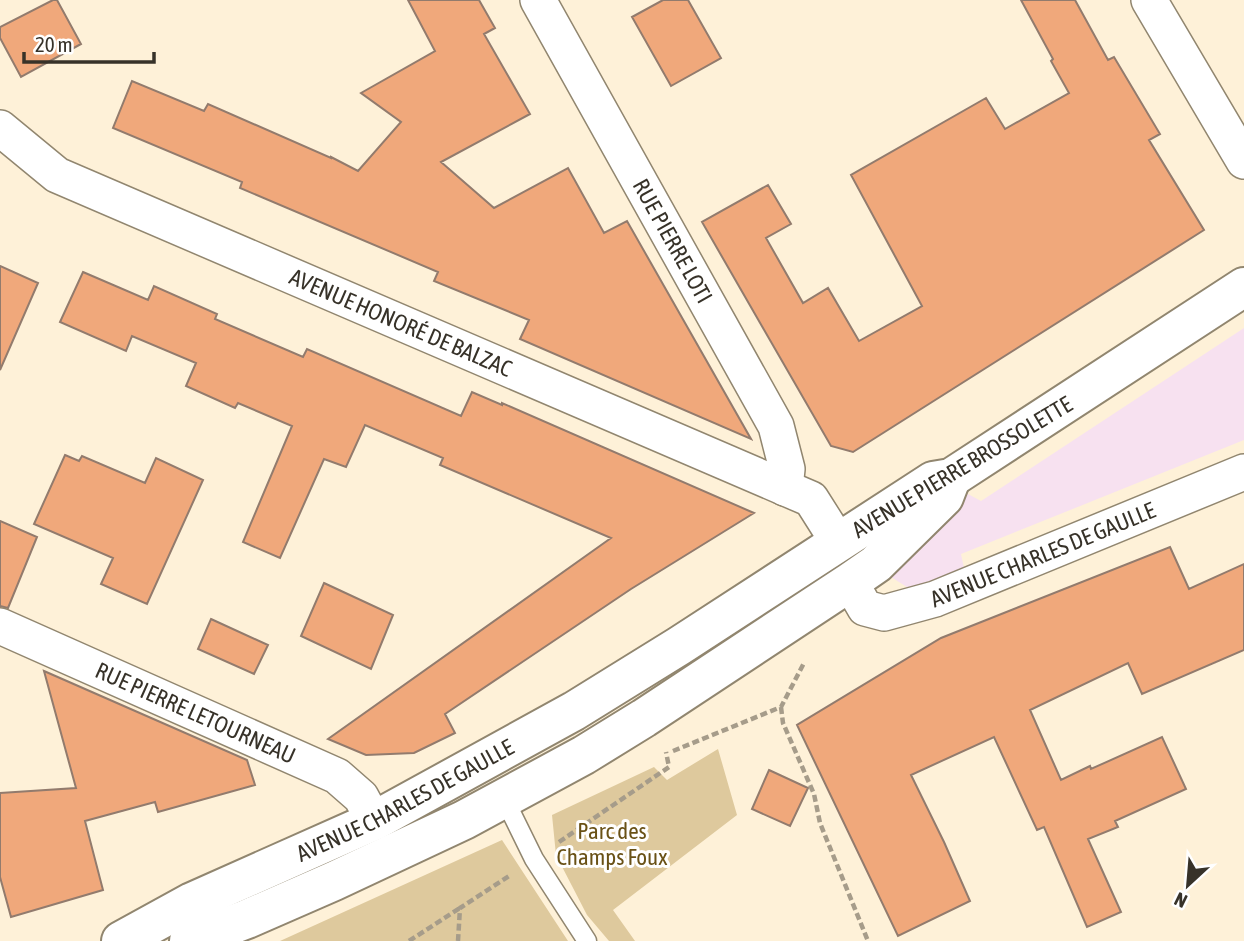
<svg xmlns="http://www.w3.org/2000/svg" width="1244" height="941" viewBox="0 0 1244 941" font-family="'Asap Condensed',sans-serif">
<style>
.commercial{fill:#f7e1f0}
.green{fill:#dec99d}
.building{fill:#f0a87b;stroke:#927b6d;stroke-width:2}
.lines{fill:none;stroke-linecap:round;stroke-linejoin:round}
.service-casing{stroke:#91866f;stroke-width:21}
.minor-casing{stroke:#91866f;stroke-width:38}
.secondary-casing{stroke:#91866f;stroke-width:42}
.path{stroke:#a69c8a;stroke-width:4.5;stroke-dasharray:7 3.5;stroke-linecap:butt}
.service{stroke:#fff;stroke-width:18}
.minor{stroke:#fff;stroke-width:35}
.secondary{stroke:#fff;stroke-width:38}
.labels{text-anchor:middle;stroke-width:6;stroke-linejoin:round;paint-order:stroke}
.street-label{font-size:23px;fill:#373229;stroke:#fff}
.park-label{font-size:23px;fill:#695116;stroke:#fff}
</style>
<rect width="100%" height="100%" fill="#fef1d8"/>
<path class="commercial" d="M1244 328V440L961 554 964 568 910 589 891 577 898 558 968 494 981 501Z"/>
<path class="green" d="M718 749 737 815 613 910 635 941H609L587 915 556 855 552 815 654 767 667 780Z
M502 840 568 941H280Z"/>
<path class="building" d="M53 0H57L81 44 21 77 0 38V27Z
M408 0H479L495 28 484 34 530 114 441 162 494 208 568 168 604 233 627 221 751 439 520 339 529 320 434 281 438 272 240 188 242 182 113 128 132 81 204 111 208 104 331 158V157L358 171 401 122 361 93 435 51Z
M663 0H688L721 58 671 86 632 17Z
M1021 0H1075L1108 60 1114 57 1160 134 1149 140 1204 230 853 452 831 446 702 222 768 185 791 224 766 238 803 303 828 288 859 341 922 306 851 175 986 98 1005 129 1069 93 1051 61 1053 59Z
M0 266 38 283 0 370Z
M83 272 148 300 154 286 217 314 215 319 303 357 307 349 461 416 472 392 502 405V403L754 513 631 589 445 714 455 733 414 753 366 755 328 739 611 538 440 465 443 458 365 425 346 467 324 459 280 558 243 542 292 426 238 403 235 408 186 386 196 363 132 336 126 351 60 322Z
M65 455 79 461 82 456 145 483 156 458 203 480 147 604 101 584 113 558 34 524Z
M0 521 37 537 8 608 0 606Z
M1170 547 1189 589 1244 564V650L1142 694 1128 663 1030 710 1061 780 1090 766 1091 769 1162 737 1186 789 1115 821 1118 827 1088 839 1121 912 1087 927 1044 827 1037 830 994 737 911 775 944 842 970 901 898 936 797 725 941 638Z
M324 583 393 615 371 669 301 636Z
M211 619 268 645 254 674 198 649Z
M44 671 247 760 255 785 158 812 155 802 85 821 103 890 11 917 0 877V793L76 788Z
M769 770 808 788 790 826 752 809Z"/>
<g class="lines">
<defs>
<path id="service" d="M504 798 534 859 587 941"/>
<g id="minor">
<path id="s1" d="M538 0 776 426 787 469 785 488"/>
<path d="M1149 0 1244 161"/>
<path id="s2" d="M0 128 57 175 811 499 830 529 837 543"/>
<path id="s3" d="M850 582 865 608 884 613 935 599 1244 472"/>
<path id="s4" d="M0 626 337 776 361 797 374 821"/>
</g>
<g id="secondary">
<path id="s5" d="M121 941 192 902 374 821 574 711 679 646 933 481 951 478 1244 287"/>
<path d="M189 941 247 919 334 881 464 820 584 755 644 718 850 582 876 564 944 497 949 484"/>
</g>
</defs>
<use href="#service" class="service-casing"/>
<use href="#minor" class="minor-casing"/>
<use href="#secondary" class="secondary-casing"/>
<path class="path" d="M781 707 783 723 814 794 820 823 868 941
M673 751 781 707 804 663
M559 842 669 767 666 752
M409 941 460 908
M458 941 460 908 509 876"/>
<use href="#service" class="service"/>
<use href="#minor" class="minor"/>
<use href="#secondary" class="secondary"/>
</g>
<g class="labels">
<g class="street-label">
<text dy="8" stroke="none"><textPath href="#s1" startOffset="276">RUE PIERRE LOTI</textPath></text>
<text dy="8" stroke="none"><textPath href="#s2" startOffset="448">AVENUE HONORÉ DE BALZAC</textPath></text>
<text transform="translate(962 467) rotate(-31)" y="8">AVENUE PIERRE BROSSOLETTE</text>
<text dy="8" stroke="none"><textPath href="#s3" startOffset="219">AVENUE CHARLES DE GAULLE</textPath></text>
<text dy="8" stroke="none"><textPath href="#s4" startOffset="214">RUE PIERRE LETOURNEAU</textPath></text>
<text dy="8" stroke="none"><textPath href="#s5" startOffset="317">AVENUE CHARLES DE GAULLE</textPath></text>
</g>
<g class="park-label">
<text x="612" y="839">Parc des<tspan x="612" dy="26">Champs Foux</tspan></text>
</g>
</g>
<g transform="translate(1188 885) rotate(206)" stroke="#ffffff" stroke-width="5" paint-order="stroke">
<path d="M0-5L12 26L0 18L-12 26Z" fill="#373229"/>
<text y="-10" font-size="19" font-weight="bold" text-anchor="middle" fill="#373229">N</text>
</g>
<path d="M24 52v10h130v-10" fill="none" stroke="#373229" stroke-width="3.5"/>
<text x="35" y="52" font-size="21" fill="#373229" stroke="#ffffff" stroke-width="5" paint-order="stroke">20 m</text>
</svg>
